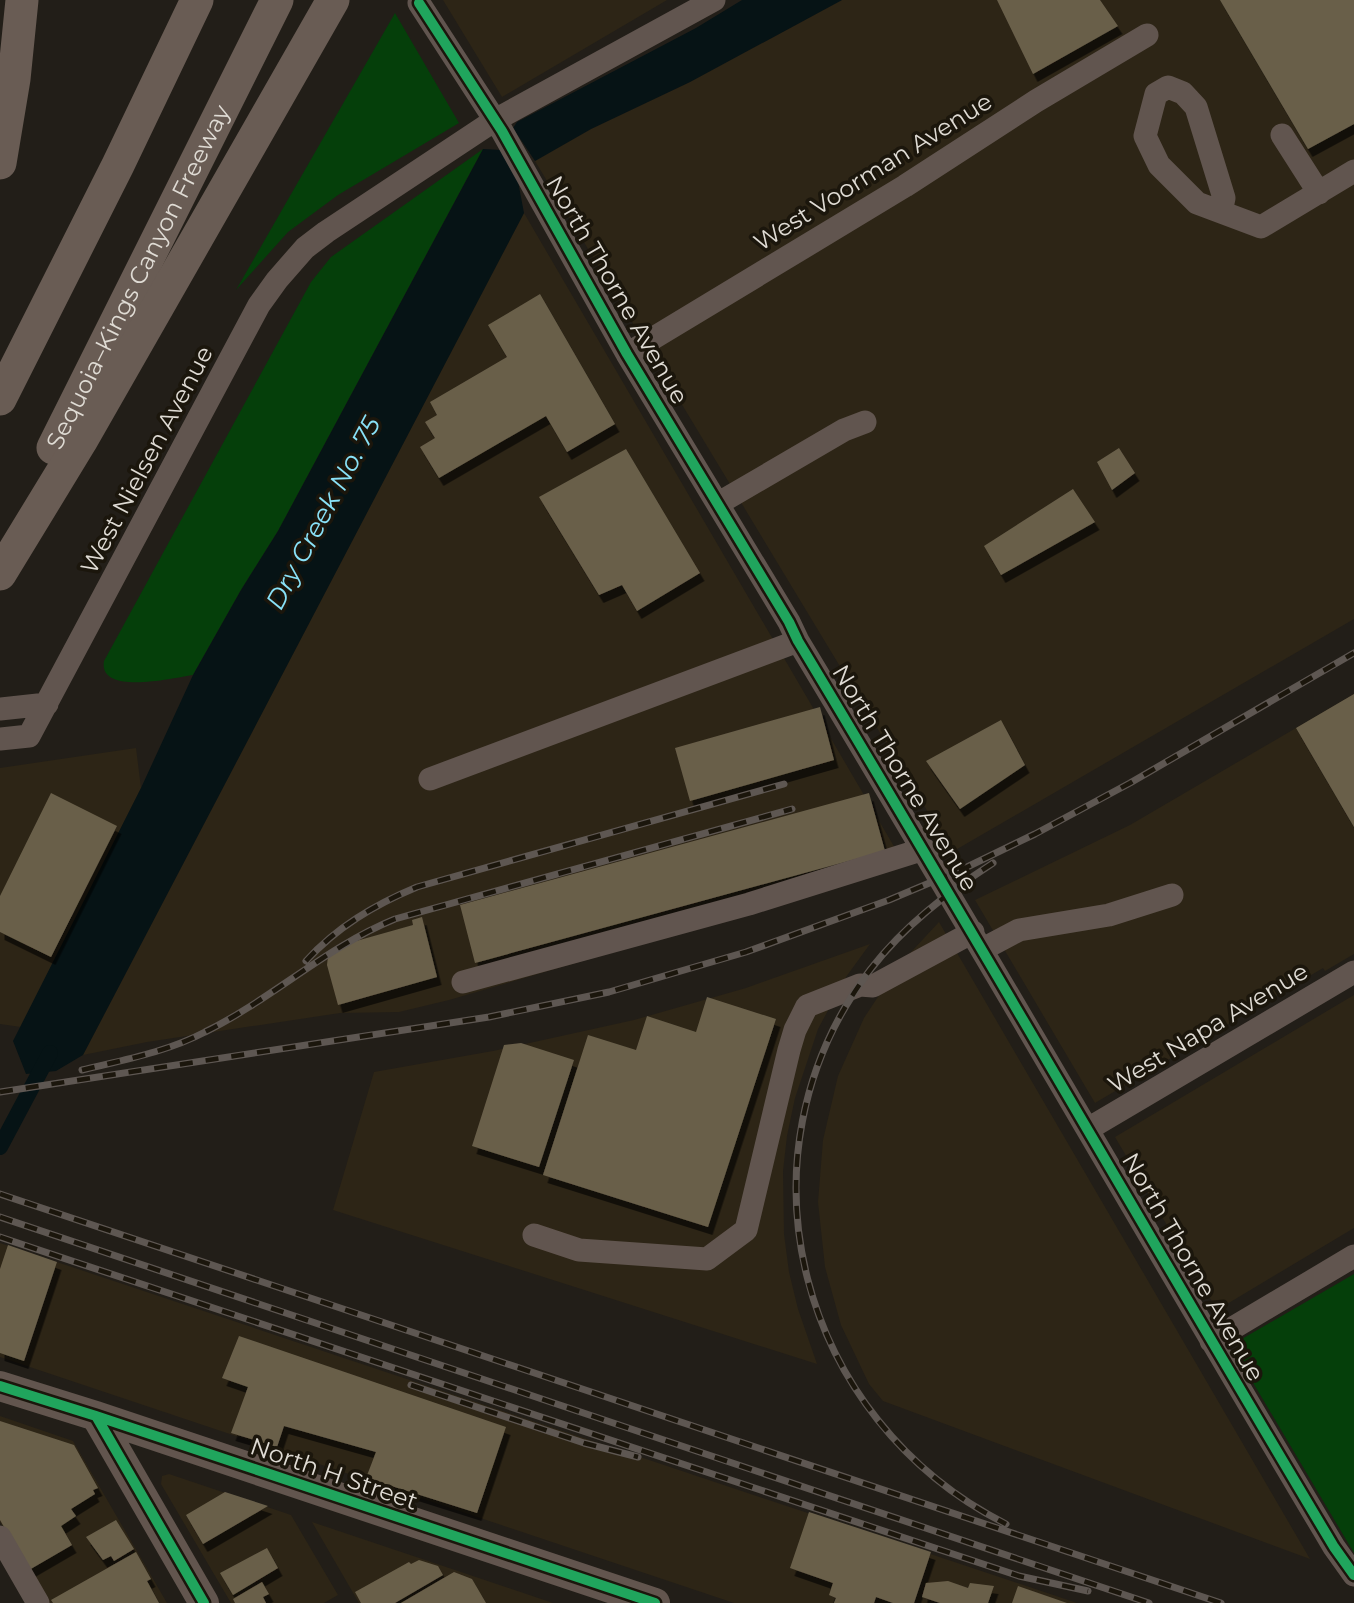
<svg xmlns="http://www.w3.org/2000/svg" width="1354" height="1603" viewBox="0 0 1354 1603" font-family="Montserrat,sans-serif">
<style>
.built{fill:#2d2516}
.green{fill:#053f0a}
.water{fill:#061315}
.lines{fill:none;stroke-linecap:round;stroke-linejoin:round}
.canal{stroke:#061315;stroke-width:16}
.building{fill:#695f4a;filter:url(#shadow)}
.minor{stroke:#61554f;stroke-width:23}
.major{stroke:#62554e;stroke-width:30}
.highway{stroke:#695c54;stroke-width:33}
.rail-casing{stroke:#5e5752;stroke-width:7}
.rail{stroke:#1b160c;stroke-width:4.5;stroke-dasharray:13;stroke-linecap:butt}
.cycleway-casing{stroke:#1b160c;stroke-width:15}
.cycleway{stroke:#20a55d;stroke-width:10}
.labels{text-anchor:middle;stroke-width:7;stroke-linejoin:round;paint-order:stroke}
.street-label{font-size:24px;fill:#dfdbd4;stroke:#1b160c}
.water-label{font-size:26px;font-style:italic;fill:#89e2f8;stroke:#1b160c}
</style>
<defs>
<filter id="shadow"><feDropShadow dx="4.5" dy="8" stdDeviation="0" flood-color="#0009"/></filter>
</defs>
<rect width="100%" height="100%" fill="#221e18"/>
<path class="built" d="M443 0H667L502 97Z
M842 0H1354V619L952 852 535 161 591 129 690 82Z
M524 213 899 855 713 923 449 1000 399 1012 340 1013 147 1042 83 1055Z
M1354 694V954L1325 971 1323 968 1095 1103 975 900 1130 825Z
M136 748 141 788 21 1027 0 1024V768Z
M939 922 1310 1559 883 1401 869 1384 841 1325 825 1267 818 1202 823 1140 838 1076 864 1018 899 965Z
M870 944 846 977 818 1029 795 1098 787 1136 783 1171 784 1234 789 1272 798 1309 817 1364 333 1210 374 1072 493 1051 634 1020 746 988Z
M1354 995V1228L1217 1310 1115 1137Z
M0 1243 1077 1603H734L0 1357Z
M0 1416 73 1441 167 1603H47L0 1522Z
M169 1474 291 1515 338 1595 324 1603H231L161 1484 162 1476Z
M312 1522 452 1569 553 1603H359Z"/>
<path class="green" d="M395 13 459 123 338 195 288 232 236 290Z
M483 149 278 531 241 590 193 675C173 678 98 696 104 661L311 282 331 257Z
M1354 1274V1553L1236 1354 1240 1340Z"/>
<path class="water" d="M742 0H842L690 82 591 129 535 161 513 128 517 122 696 28Z
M483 149 502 150 517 176 524 213 83 1055 56 1071 26 1074 13 1041 141 788 193 675 241 590 278 531Z"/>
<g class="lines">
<path class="canal" d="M0 1147 50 1053"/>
</g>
<path class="building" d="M997 0H1100L1118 26 1033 74Z
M1220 0H1354V124L1308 149Z
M540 294 615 424 567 452 546 416 439 478 420 447 435 438 425 422 437 415 430 402 507 357 488 325Z
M1119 448 1135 473 1112 490 1097 462Z
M626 449 700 573 637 611 622 585 599 595 539 497Z
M1073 489 1095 522 1001 575 984 546Z
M1354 694V827L1296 728Z
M820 707 834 760 690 801 675 748Z
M1001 720 1025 765 960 809 926 761Z
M51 793 117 826 51 957 0 932V896Z
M869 793 885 851 475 963 460 905Z
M422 917 437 977 338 1005 327 965 328 956 349 943 413 925 412 920Z
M707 997 776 1019 708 1227 543 1175 588 1035 636 1050 647 1016 696 1032Z
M521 1043 574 1060 539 1167 472 1146 504 1045Z
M8 1245 57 1262 24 1361 0 1353V1269Z
M239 1336 506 1427 477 1513 366 1478 376 1452 284 1426 277 1447 231 1433 248 1387 222 1378Z
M0 1421 74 1445 98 1488 93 1490 95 1494 71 1509 76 1516 61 1526 72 1545 29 1570 0 1520Z
M225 1492 268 1506 203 1544 186 1515Z
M809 1512 931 1552 914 1603H893L876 1597 874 1603H834L836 1598 829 1595 833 1583 790 1568Z
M116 1520 134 1549 114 1561 111 1556 103 1560 86 1537Z
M267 1548 278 1568 233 1595 220 1573Z
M136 1552 151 1579 147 1581 159 1603H53L51 1600Z
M419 1560 438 1566 443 1575 395 1603H361L355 1592 409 1562 411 1564Z
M454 1572 472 1579 486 1603H401Z
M948 1581 968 1588 970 1583 994 1586 988 1603H940L922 1597 926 1583Z
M262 1582 269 1594 263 1597 266 1603H235L233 1599Z
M1018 1586 1067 1603H1012Z"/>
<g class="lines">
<path class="minor" d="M419 3 502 131 627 354 789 622 798 641C979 941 1154 1246 1334 1547L1354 1575
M1282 135 1319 193
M1221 212 1224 198 1196 107 1183 93 1168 87 1156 94 1145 136 1159 165 1197 203 1261 227 1354 171
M627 354 905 186 1036 101 1147 35
M719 503 844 430 865 422
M0 709 47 704
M0 739 29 736 259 305 277 280 305 248 326 232 495 120 714 0
M430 779 798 641
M983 949 1019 930 1109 915 1172 895
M463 982 749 904 924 849
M1088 1129 1354 972
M534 1235 579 1250 707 1259 746 1230 789 1050 795 1030 807 1006 860 985 873 986 973 932
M1211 1341 1354 1256
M0 1537 38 1603"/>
<path class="major" d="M0 1386 96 1416 655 1603
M96 1416 204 1603"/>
<g class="highway">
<path d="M0 163 14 79 22 0"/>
<path d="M0 399 118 165 197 0"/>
<path id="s1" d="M53 448 277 0"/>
<path d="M0 574 81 441 333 0"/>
</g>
<defs>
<path id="rail" d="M993 863C947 893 904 926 870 970 728 1158 800 1420 1006 1524
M306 961C337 927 374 905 417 887L784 784
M82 1070C123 1060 167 1052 205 1032 272 999 326 947 395 919L792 809
M0 1092 489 1017 609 992 746 952 889 900 965 868 1035 834 1130 783 1354 653
M0 1194 1221 1603
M0 1217 1149 1603
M0 1237 1019 1576 1088 1591
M411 1385 584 1443 638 1457"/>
</defs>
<use href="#rail" class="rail-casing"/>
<use href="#rail" class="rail"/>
<defs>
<path id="cycleway" d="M419 3 502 131 627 354 789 622 798 641C979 941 1154 1246 1334 1547L1354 1575
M0 1386 96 1416 655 1603
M96 1416 204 1603"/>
</defs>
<use href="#cycleway" class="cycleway-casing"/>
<use href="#cycleway" class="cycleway"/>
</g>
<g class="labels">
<g class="street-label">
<text transform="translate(873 172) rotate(-32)" y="8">West Voorman Avenue</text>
<text dy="8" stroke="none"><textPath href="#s1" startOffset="191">Sequoia–Kings Canyon Freeway</textPath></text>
<text transform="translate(617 290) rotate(60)" y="8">North Thorne Avenue</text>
<text transform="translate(147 460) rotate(-62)" y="8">West Nielsen Avenue</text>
<text transform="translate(905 778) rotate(59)" y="8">North Thorne Avenue</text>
<text transform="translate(1208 1028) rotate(-31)" y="8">West Napa Avenue</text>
<text transform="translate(1193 1267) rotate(60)" y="8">North Thorne Avenue</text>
<text transform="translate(334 1474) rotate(19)" y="8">North H Street</text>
</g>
<g class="water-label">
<text transform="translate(323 513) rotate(-62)" y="9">Dry Creek No. 75</text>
</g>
</g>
</svg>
